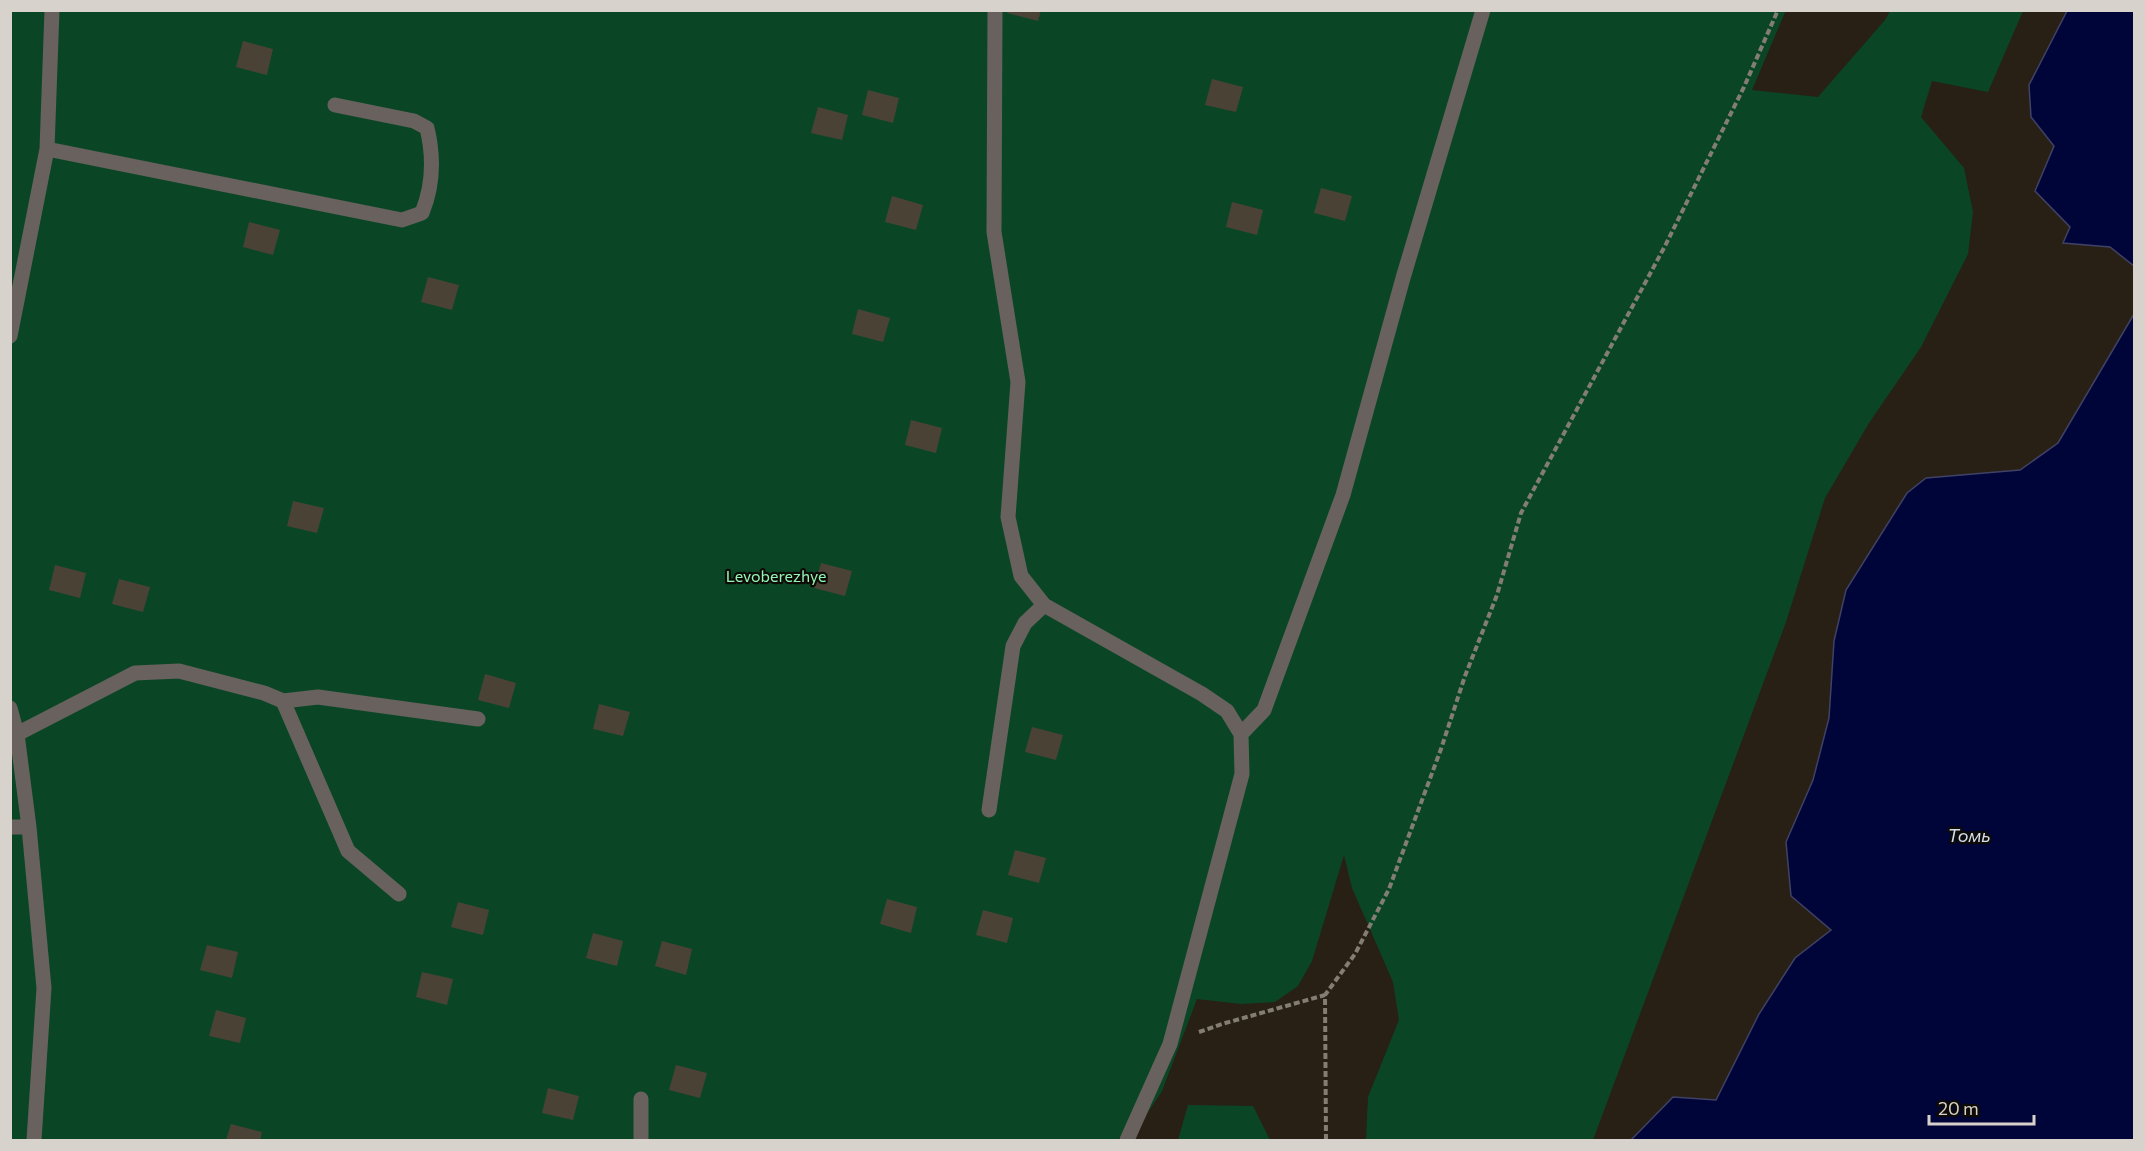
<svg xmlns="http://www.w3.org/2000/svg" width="2145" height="1151" viewBox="0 0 2145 1151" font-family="Commissioner,sans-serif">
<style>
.green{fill:#0a4626}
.water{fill:#000539;stroke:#404265;stroke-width:1.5}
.building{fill:#4a4235}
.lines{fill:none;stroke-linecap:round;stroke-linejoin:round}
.path{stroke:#837d74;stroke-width:4;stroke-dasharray:6 3;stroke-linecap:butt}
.minor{stroke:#69615e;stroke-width:15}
.labels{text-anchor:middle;stroke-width:4.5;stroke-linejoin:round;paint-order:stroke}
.park-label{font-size:16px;fill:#92f7b6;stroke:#0e0b06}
.water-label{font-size:18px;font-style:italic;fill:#d3deef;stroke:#0e0b06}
</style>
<rect width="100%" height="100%" fill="#282015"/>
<path class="green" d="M1786 10 1752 90 1818 97 1885 20 1890 11H2023L1988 92 1932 81 1921 117 1964 168 1973 212 1968 254 1921 347 1869 423 1825 498 1786 622 1593 1140H1366L1368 1097 1399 1020 1393 982 1352 888 1344 855 1312 961 1298 986 1275 1002 1242 1004 1197 999 1162 1091 1139 1126 1116 1140H11L10 11Z
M1188 1105 1253 1106 1270 1140H1178Z"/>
<path class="water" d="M2067 11H2134V266L2110 247 2063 243 2070 227 2035 191 2054 146 2031 117 2029 85Z
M2134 314V1140H1631L1673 1097 1716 1100 1759 1014 1795 958 1831 930 1791 896 1786 842 1813 780 1829 718 1834 641 1846 590 1907 493 1926 478 2020 470 2058 443Z"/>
<path class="building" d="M1008 10H1041L1038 21 1007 13Z
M243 41 273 49 267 75 236 67Z
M1212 79 1243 87 1236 112 1205 105Z
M868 90 899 98 893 123 862 115Z
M818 107 848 115 842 140 811 133Z
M1321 188 1352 196 1345 221 1314 213Z
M892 196 923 205 916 230 885 222Z
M1232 202 1263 210 1257 235 1226 227Z
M249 222 280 230 273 255 243 247Z
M428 277 459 285 452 310 421 302Z
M858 309 890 318 883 342 852 334Z
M911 420 942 428 936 453 905 445Z
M293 501 324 508 317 533 287 526Z
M821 563 852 571 845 596 814 588Z
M55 565 86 573 80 598 49 590Z
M119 579 150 587 143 612 112 604Z
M485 674 516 683 509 708 478 700Z
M599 704 630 712 623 736 593 729Z
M1032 727 1063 735 1056 760 1025 752Z
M1015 850 1046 858 1039 883 1008 875Z
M887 899 917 907 911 933 880 924Z
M458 902 489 910 483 935 451 927Z
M983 910 1013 918 1007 943 976 935Z
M593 933 623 941 617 966 586 958Z
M662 941 692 949 686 975 655 966Z
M207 945 238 952 232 978 200 970Z
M422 972 453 979 447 1005 416 997Z
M216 1010 246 1018 240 1043 209 1036Z
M676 1065 707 1073 700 1098 669 1090Z
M548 1088 579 1096 573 1120 542 1113Z
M231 1124 262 1132 260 1140H226Z"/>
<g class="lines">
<path class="path" d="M1199 1032 1222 1024 1325 995
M1326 1140 1325 995 1355 954 1389 889 1441 749 1465 676 1497 595 1521 513 1665 246 1744 87 1778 10"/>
<path class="minor" d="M995 10 994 232 1018 382 1008 517 1021 576 1044 605 1202 694 1227 711 1241 734 1242 774 1170 1044 1127 1140
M47 149 402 220 422 213C433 186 434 157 427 128L414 121 335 105
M10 336 47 149 52 10
M283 701 318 697 478 719
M10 708 17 734 29 827 44 988 34 1140
M17 734 135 673 179 671 264 693 283 701 348 851 399 894
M1241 734 1264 710 1343 495 1403 278 1483 10
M989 810 1013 646 1025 623 1044 605
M10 827H29
M641 1140V1099"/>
</g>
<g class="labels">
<g class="park-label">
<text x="776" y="582">Levoberezhye</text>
</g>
<g class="water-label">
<text x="1969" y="842">Томь</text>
</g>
</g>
<rect width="2145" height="1151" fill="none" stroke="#d7d2cb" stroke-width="24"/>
<path d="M1929 1115v9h105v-9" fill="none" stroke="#d7d2cb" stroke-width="3"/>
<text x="1938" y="1115" font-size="18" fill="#d7d2cb" stroke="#0e0b06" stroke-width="4.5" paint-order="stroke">20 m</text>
</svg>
